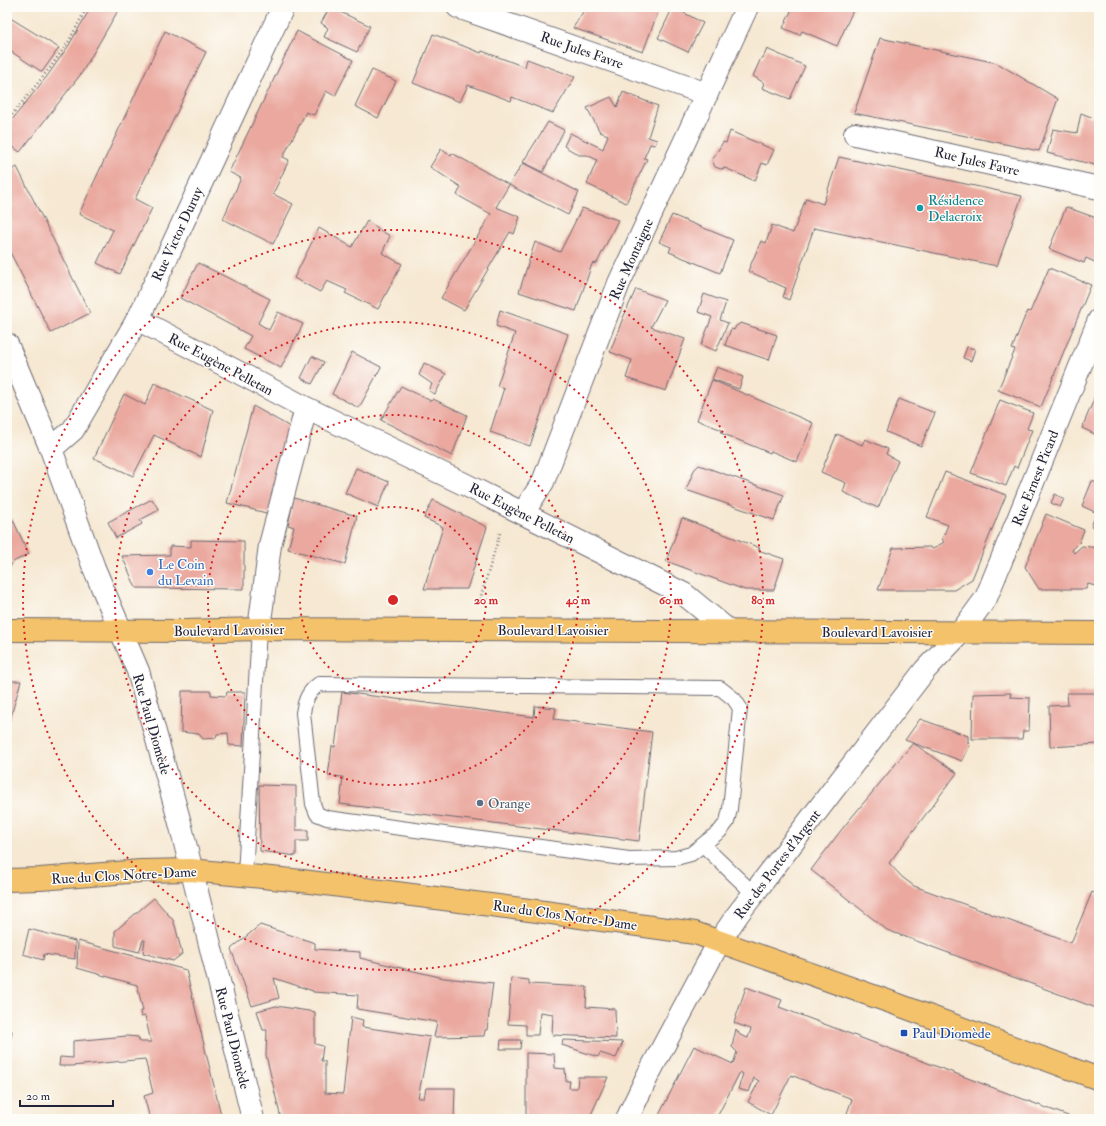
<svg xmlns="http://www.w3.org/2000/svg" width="1106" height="1126" viewBox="0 0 1106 1126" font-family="'IM FELL Double Pica',serif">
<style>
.building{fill:#eaa89f}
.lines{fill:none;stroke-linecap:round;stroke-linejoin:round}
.lane-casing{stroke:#6c6770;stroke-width:16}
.street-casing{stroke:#6c6770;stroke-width:24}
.primary-casing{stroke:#6c6770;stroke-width:24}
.path{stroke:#6c6770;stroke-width:2.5;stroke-dasharray:1 3;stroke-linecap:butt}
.lane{stroke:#fff;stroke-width:14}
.street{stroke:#fff;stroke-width:22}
.primary{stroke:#f4c26a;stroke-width:22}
.ring{fill:none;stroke:#d62828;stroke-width:2;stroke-dasharray:2 4}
.culture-dot{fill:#0f9aa8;stroke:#fdfcf7;stroke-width:1.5}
.shop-dot{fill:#3f7fe0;stroke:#fdfcf7;stroke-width:1.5}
.service-dot{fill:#5c6f8a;stroke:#fdfcf7;stroke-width:1.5}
.transit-dot{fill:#1a4fb4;stroke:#fdfcf7;stroke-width:1.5}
.labels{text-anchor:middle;stroke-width:3;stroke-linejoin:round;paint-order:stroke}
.street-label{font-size:14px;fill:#22223b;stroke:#fdfcf7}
.culture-label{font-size:14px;fill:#0d838f;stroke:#fdfcf7;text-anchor:start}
.shop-label{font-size:14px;fill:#366cbe;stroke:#fdfcf7;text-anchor:start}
.service-label{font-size:14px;fill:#4e5e75;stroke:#fdfcf7;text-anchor:start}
.transit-label{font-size:14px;fill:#164399;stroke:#fdfcf7;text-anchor:start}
.centre{fill:#d62828;stroke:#fdfcf7;stroke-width:2}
.ring-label{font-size:12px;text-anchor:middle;font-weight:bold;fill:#d62828;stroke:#fdfcf7;stroke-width:3;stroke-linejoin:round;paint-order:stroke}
</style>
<rect width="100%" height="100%" fill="#fdfcf7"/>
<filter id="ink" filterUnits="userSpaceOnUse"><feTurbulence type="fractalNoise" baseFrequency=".025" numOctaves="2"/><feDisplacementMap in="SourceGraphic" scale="8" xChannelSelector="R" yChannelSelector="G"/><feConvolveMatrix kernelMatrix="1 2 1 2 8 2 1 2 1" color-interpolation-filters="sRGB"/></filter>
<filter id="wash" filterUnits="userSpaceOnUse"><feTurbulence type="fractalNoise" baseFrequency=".012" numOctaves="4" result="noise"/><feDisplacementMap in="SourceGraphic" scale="16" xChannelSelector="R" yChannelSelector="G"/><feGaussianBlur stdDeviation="0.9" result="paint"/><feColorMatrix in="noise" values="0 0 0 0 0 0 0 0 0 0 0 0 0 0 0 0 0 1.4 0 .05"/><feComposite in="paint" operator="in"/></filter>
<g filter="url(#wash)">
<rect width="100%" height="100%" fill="#f6e8d2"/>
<g id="blocks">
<path class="building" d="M91 7H115L119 9 81 74 20 152 10 145 7 148V126L48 75 69 45Z
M330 7 370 26 357 52 324 37 328 28 321 23Z
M586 7 597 12 599 7H644L658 12 643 52 573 28Z
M673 7 703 23 688 52 658 38Z
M793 7H851L854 8 837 46 802 31 800 35 783 28Z
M7 16 59 48 42 72 7 49Z
M165 31 206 52 135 199 152 208 120 274 97 263 113 230 79 214Z
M297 31 353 60 335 96 326 91 314 115 306 112 283 157 289 160 273 194 293 204 273 244 223 219 241 178 229 172Z
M433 34 481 53 482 51 525 67 527 59 575 77 553 113 512 97 511 101 468 85 460 102 413 83Z
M880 38 997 63 1058 99 1039 151 854 113Z
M767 49 805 66 790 99 762 88 764 83 753 76 761 58H763Z
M372 70 396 81 378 118 355 106Z
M623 92 658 106 648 137 657 140 654 145 650 144 644 158 647 159 626 203 587 184 597 160 587 155H579L564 146 570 133 603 149 608 135 600 132 587 108 611 97 617 107Z
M1081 113 1099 120V166L1047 153 1053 129 1077 133Z
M548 122 564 130 543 172 523 162Z
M730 131 774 150 767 165 762 163 755 181 725 168 721 169 715 167 712 160 723 142 726 143Z
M441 149 451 156 452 153 509 185 523 163 579 192 568 215 509 185 496 207 520 217 514 234 510 232 464 310 441 298 491 214 457 195 461 187 430 167Z
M839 157 1022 196 997 266 814 228 789 300 783 297 786 288 748 271 761 241 766 243 772 225 793 233 806 198 823 204Z
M17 167 90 313 51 333 7 246V172Z
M1066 207 1099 219V264L1086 258 1084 263 1049 249Z
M582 208 618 220 597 263 592 264 576 311 519 292 535 242 560 252Z
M672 215 733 240 720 273 669 252 671 247 659 242Z
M367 221 378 228V229L390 236 382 253 402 264 378 309 345 293 347 290 327 281 320 292 294 278 319 228 352 247Z
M198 263 270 299 258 323 269 330 278 312 303 324 281 368 244 349 251 336 180 298Z
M1049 268 1091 285 1041 407 998 390 1015 350 1012 349 1027 311 1030 312Z
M636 289 665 300 651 327 685 339 666 391 626 378 632 360 610 352 623 318Z
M704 294 726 302 720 320 728 323 716 351 701 345 712 317 698 312Z
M500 310 568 334 530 446 490 432 504 388 497 386 515 333 496 326Z
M741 323 777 335 769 360 725 345 731 329 734 330 736 326Z
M967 347 975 349 971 361 963 358Z
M352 352 381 367 359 408 332 394Z
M312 356 324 362 312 384 301 378Z
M424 363 446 374 435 394 429 391 432 384 419 375Z
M717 367 743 377 739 389 712 379Z
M712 380 813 423 797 462 771 451 770 453 721 433 722 430 697 420Z
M154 383 213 410 201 457 154 435 133 476 94 458 124 394 145 405Z
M401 386 431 401 433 399 467 415 452 456 381 420Z
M1099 387V436L1082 428Z
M899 399 935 413 921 446 886 432Z
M1000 400 1033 413 1027 429 1032 430 1017 468 1014 466 1006 486 971 473Z
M253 406 292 428 270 514 227 503Z
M837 434 862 445 865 439 888 449 886 454 898 461 878 508 843 492 846 483 821 472Z
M699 465 784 495 774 520 686 490 694 470Z
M356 468 389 482 378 507 345 493Z
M945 472 1006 495 972 579 954 590H878L893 548 930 547 933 549 944 542 942 539 948 525 927 517Z
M1092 481 1099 484V529L1091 526 1097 513 1082 506Z
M1055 494 1064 499 1060 507 1051 503Z
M294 498 357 516 345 564 288 549 294 527 288 525Z
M152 499 159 510 140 520 142 524 116 538 108 522Z
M433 500 487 527 467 589H424L443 527 424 518Z
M1046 514 1084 530 1079 543 1072 550 1074 553 1082 546 1099 548V587L1088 584 1086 589H1039L1025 567Z
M12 518 29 554 13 562 7 572V521Z
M682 518 760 548 758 550 784 559 774 590H745L666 561Z
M191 540 244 541V589L136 588 122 556 170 555V546L191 547Z
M7 681H21L9 723 7 722Z
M182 691H211V695L226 696 227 692H245L243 746 229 745 228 733 217 734 216 738 203 739 199 734 181 732Z
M342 692 534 717 535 706 556 708 554 719 652 732 639 841 340 804 343 777 328 776 332 746 335 747Z
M1011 693 1010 697 1030 698 1029 731H1023L1022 739H972L973 694Z
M1067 693H1099V744L1050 747 1049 706 1068 705Z
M920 719 968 736V743L970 745 962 761 913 743 957 773 889 863 902 877 914 886 1071 943 1092 892 1099 895V1009L887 930 811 870 842 829 913 743 905 740Z
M259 785 296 786V830H308V841H296V856L260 851Z
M154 898 173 920 176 929 182 954 173 961 143 953 145 940H143L139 952 115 946V931Z
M260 925 315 943V949L360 952V958L405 969 444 978 493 983 487 1030H485L484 1036 434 1037 437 1022 357 1009 358 995 313 992V991L274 978 279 998 252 1006 231 949Z
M29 929 75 941V959L44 954 43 960 23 954Z
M78 941 186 970 222 1119H150L144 1096 153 1093 145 1059 72 1066H59L60 1057 73 1058V1041L127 1036 138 1037 140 1042H151L145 1016 141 1017 140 1011H143L137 985 77 968Z
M511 978 529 980V984L587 987 586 1007 615 1009 616 1038 552 1035 553 1014 540 1012 538 1035H526V1025L508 1024Z
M746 987 782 1000 779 1007 1076 1119H845L852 1099 791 1075 771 1115 748 1102 759 1081 754 1078 749 1092 738 1089 743 1074 740 1072 716 1119H657L694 1046 733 1064 737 1052 732 1047 736 1029 740 1035 748 1038 751 1029 734 1023Z
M276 1006 315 1012V1044L323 1046 321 1061H325V1093L343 1094 351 1017 363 1020 362 1027 430 1037 418 1098H424L426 1088H455L454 1119H281L266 1055 267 1030H263L257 1011Z
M7 1030 12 1031 8 1056H7Z
M501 1040H521L520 1049H500Z
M563 1040 623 1042 616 1058 600 1053 598 1057 562 1045Z
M526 1053 554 1054 555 1068 565 1069 566 1081H570L569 1088H577L578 1077H608L589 1119H526Z"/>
</g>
</g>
<g filter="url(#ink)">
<use href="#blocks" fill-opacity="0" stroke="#6c6770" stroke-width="1"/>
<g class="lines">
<defs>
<path id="lane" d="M319 684 720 688 734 699 740 708 730 809 727 822 720 831 691 854 676 858 629 859 327 818 317 814 313 804 303 713C305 700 308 692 319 684Z
M703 845 754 894
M245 875 259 629"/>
<path id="street" d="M458 7 707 94
M855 134 1099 188
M137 319 306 408 464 484 684 594 729 631
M7 344 51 449 94 568 138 671 180 823 253 1119
M51 449 73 430 140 315 283 7
M523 513 543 482 619 283 747 7
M259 629 270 545 306 408
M627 1119 648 1075 719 942 738 914 925 670 961 632 986 598 1099 320"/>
<path id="primary" d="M7 630 184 631 259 629 1099 633
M7 880 40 879 141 871 191 870 302 881 537 911 695 933 896 1004 1099 1079"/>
</defs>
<use href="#lane" class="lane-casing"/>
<use href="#street" class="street-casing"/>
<use href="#primary" class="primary-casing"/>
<path class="path" d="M7 121 50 68 69 41 87 7
M479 603 500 533"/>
<use href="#lane" class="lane"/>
<use href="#street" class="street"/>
<use href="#primary" class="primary"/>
</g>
</g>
<g class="ring">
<circle cx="393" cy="600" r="93"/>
<circle cx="393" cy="600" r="185"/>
<circle cx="393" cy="600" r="278"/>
<circle cx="393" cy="600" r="370"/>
</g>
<circle class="culture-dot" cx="920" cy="208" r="4"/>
<circle class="shop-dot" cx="150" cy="572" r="4"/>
<circle class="service-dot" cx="480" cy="803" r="4"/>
<rect class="transit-dot" x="900" y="1029" width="8" height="8" rx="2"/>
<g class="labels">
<g class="street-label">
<text transform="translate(582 50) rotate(19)" y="5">Rue Jules Favre</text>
<text transform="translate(977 161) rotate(13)" y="5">Rue Jules Favre</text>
<text transform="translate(177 234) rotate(-65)" y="5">Rue Victor Duruy</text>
<text transform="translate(631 259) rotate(-66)" y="5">Rue Montaigne</text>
<text transform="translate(221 364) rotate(28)" y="5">Rue Eugène Pelletan</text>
<text transform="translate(1035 478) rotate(-68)" y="5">Rue Ernest Picard</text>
<text transform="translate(522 513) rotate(27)" y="5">Rue Eugène Pelletan</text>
<text transform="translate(229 630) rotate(-1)" y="5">Boulevard Lavoisier</text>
<text x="553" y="635">Boulevard Lavoisier</text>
<text x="877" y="637">Boulevard Lavoisier</text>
<text transform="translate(152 724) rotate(74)" y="5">Rue Paul Diomède</text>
<text transform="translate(777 864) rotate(-53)" y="5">Rue des Portes d'Argent</text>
<text transform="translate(124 875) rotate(-3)" y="5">Rue du Clos Notre-Dame</text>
<text transform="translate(565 915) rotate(8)" y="5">Rue du Clos Notre-Dame</text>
<text transform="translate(233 1038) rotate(76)" y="5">Rue Paul Diomède</text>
</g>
<g class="culture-label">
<text x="928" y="205">Résidence<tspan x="928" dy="16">Delacroix</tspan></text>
</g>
<g class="shop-label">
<text x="158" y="569">Le Coin<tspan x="158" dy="16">du Levain</tspan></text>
</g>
<g class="service-label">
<text x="488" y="808">Orange</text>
</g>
<g class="transit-label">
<text x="912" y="1038">Paul Diomède</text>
</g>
</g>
<circle cx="393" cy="600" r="6" class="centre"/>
<g class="ring-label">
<text x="486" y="604">20 m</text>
<text x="578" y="604">40 m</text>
<text x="671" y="604">60 m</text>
<text x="763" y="604">80 m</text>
</g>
<rect width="1106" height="1126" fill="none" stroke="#fdfcf7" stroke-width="24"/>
<path d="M20 1100v6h93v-6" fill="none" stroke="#22223b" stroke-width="2"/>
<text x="26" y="1100" font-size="12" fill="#22223b" stroke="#fdfcf7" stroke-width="3" paint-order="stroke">20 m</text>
</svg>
